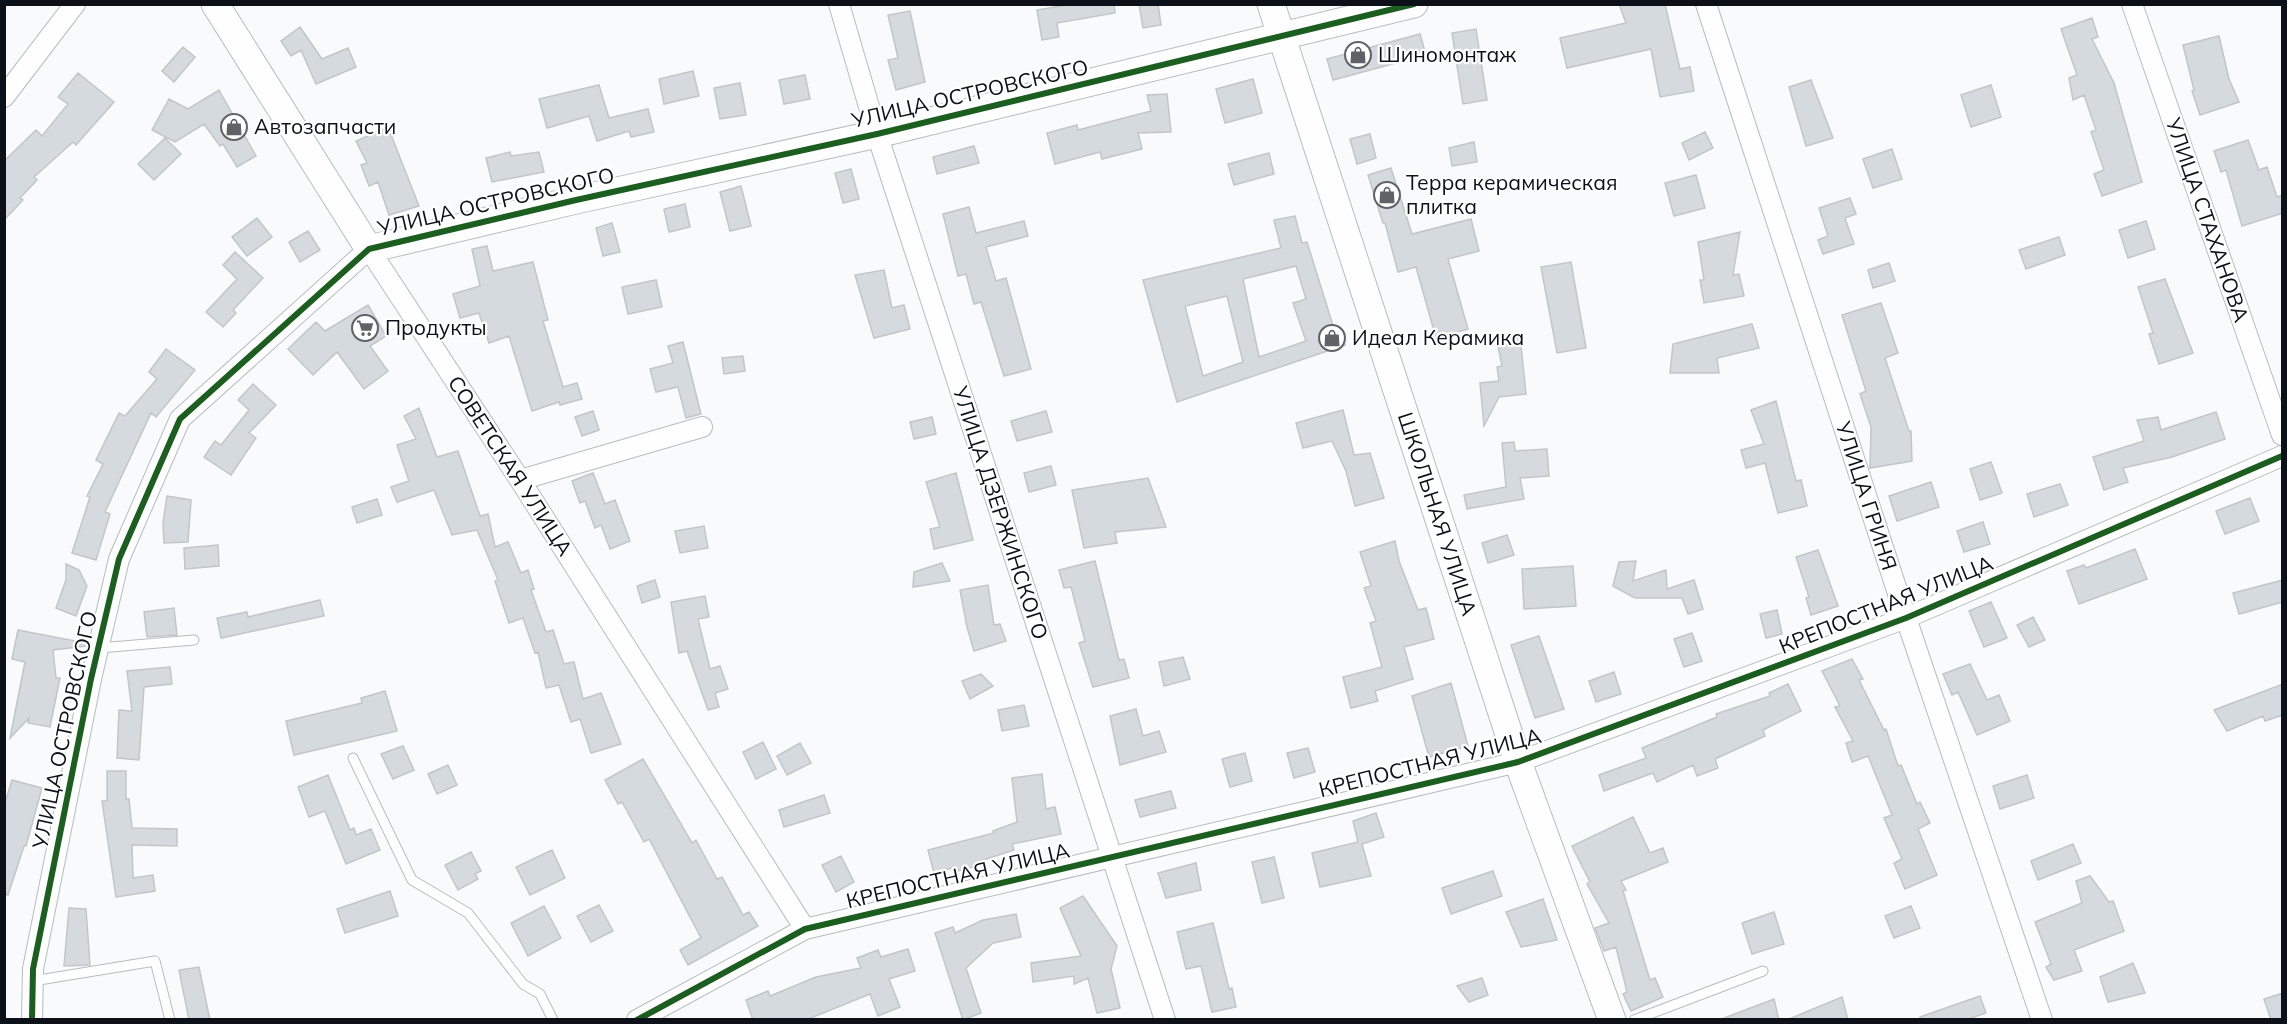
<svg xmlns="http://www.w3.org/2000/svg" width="2287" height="1024" viewBox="0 0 2287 1024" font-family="Mulish,sans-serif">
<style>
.building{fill:#d5dade;stroke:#c2c6ca;stroke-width:1.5;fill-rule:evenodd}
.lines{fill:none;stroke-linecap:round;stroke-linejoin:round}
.lane-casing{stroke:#b8bcc1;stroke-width:11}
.street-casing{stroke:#b8bcc1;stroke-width:22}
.secondary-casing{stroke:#b8bcc1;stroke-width:29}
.lane{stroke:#fefeff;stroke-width:9}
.street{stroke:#fefeff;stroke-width:20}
.secondary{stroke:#fefeff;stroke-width:27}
.cycleway-casing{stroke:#fff;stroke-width:10}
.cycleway{stroke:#1b5e20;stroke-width:6}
.labels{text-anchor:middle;stroke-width:4.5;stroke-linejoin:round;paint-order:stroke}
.poi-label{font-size:21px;fill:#0c1119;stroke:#fff;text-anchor:start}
.street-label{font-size:21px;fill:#0c1119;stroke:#fff}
</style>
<rect width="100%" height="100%" fill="#f8fafc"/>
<path class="building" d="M1072 4H1114L1115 13 1057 23 1059 37 1042 40 1037 10Z
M1139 4H1158L1161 25 1143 28Z
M1619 4H1665L1680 69 1690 67 1694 91 1660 97 1651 49 1567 68 1560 38 1626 23Z
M910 11 925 82 896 90 888 60 898 58 888 15Z
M2092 18 2098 37 2092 39 2114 83 2142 182 2102 196 2094 174 2104 170 2091 132 2096 130 2084 95 2073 100 2069 78 2077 75 2061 29Z
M300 27 322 59 348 48 356 67 316 84 301 50 291 56 281 41Z
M1476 29 1487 100 1463 104 1452 33Z
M1420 34 1426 55 1333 80 1327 59Z
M2219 36 2229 79 2239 102 2200 115 2192 91 2194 90 2183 45Z
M183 47 195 57 174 82 162 71Z
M693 71 699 96 664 104 659 79Z
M78 73 114 102 76 145 73 142 34 177 37 180 20 198 23 200 4 220V161L36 130 42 136 68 104 58 97Z
M805 75 810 99 784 104 779 80Z
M1253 79 1262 113 1225 123 1216 89Z
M1811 80 1833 138 1806 146 1789 87Z
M740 83 746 115 720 119 714 88Z
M599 85 609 118 648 109 654 132 631 137 629 131 597 141 589 116 547 128 539 99Z
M1991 85 2001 117 1971 127 1961 95Z
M219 90 256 156 237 167 223 144 220 146 204 124 175 142 152 130 169 99 188 109Z
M1167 94 1171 132 1138 133 1142 149 1102 159 1100 152 1055 164 1047 133 1077 125 1078 130 1151 111 1147 95Z
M388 127 419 206 389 215 378 182 369 186 361 165 367 163 356 141Z
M1705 132 1713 148 1689 160 1682 143Z
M1370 134 1376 158 1357 164 1350 139Z
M165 138 181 154 154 180 138 164Z
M2248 140 2259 170 2267 167 2277 197 2283 195V213L2242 226 2226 170 2221 172 2214 151Z
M1474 142 1477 162 1452 166 1449 148Z
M974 146 979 163 937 174 933 157Z
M1892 149 1902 179 1873 188 1863 159Z
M510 152 511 156 539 152 544 172 492 182 486 158Z
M1269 153 1274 174 1234 185 1228 164Z
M1391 168 1412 234 1471 219 1479 251 1448 259 1468 329 1436 338 1416 267 1398 272 1385 223H1383L1368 175Z
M851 169 859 199 843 203 835 173Z
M1696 175 1705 208 1674 216 1665 183Z
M741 186 751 226 730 231 720 192Z
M1850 198 1856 214 1845 218 1854 244 1823 254 1818 240 1828 236 1819 208Z
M685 204 690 227 669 232 664 209Z
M969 207 976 233 1024 221 1028 236 986 247 996 281 1006 278 1031 369 1004 376 981 302 974 304 966 274 958 276 943 214Z
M1295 216 1302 243 1307 242 1335 332 1340 330 1345 345 1177 402 1143 280 1281 248 1274 220ZM1296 266 1306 299 1293 303 1306 341 1259 357 1243 279ZM1227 296 1243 362 1203 376 1185 306Z
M257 218 272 237 247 256 232 237Z
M2146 221 2155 249 2128 258 2119 230Z
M612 223 620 252 603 256 596 228Z
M308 231 320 250 300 262 289 242Z
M1740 232 1733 275 1739 274 1744 296 1704 303 1700 280H1704L1698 242Z
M2059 237 2065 255 2026 269 2019 250Z
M487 246 493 271 533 262 548 320 543 321 563 387 577 383 582 399 560 405 559 402 532 411 509 336 489 343 479 313 460 318 453 294 480 286 472 249Z
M235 252 263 278 233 310 236 313 223 327 206 312 237 279 223 265Z
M1571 262 1586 348 1557 353 1541 267Z
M1889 263 1895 281 1873 288 1868 270Z
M884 270 892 308 904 305 910 329 874 338 855 275Z
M2165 279 2193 353 2159 364 2149 334 2153 333 2138 287Z
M656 280 662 307 628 314 622 287Z
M1881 303 1898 353 1885 358 1909 431H1911L1912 461 1870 468 1871 427 1860 394 1866 391 1842 315Z
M368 305 386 336 370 346 388 371 364 389 337 352 313 375 288 349 316 322 325 331Z
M1752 324 1759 348 1717 358 1719 373H1670L1673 344Z
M1520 336 1526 394 1499 397 1484 426 1480 383 1499 381 1497 367 1502 366 1497 341Z
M683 342 701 414 686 418 678 387 656 392 650 369 673 363 668 346Z
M166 349 195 370 156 417 151 413 105 512 110 514 96 560 72 553 90 497 87 496 103 464 96 460 119 413 125 416 157 379 149 372Z
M743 356 745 371 724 374 722 358Z
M253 384 276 405 249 433 256 438 231 475 204 457 215 441 221 445 249 410 238 400Z
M1776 401 1796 481 1801 480 1807 506 1778 513 1765 463 1746 468 1741 450 1764 444 1751 410Z
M419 408 437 457 458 451 480 516 488 514 495 547 508 542 521 573 528 570 534 589 531 590 546 632 553 630 564 664 574 662 583 699 601 693 621 744 591 753 580 719 571 722 559 685 546 688 538 652 535 653 523 618 509 623 495 581 498 580 477 530 452 535 434 490 397 502 391 487 409 481 397 445 416 439 404 416Z
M1343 410 1354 455 1370 453 1384 498 1355 506 1346 471 1332 441 1303 448 1296 423Z
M593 411 599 430 582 436 575 417Z
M1046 411 1052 432 1017 441 1011 421Z
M2216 412 2225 439 2172 457 2123 468 2128 482 2104 490 2093 457 2144 441 2137 420 2158 417 2161 430Z
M932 417 936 434 914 439 910 422Z
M1514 442 1515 451 1547 449 1549 476 1520 478 1524 499 1467 509 1464 495 1506 487 1502 443Z
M1991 462 2002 493 1980 500 1970 469Z
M1051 466 1056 485 1029 492 1024 473Z
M593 473 605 504 615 500 630 541 610 549 601 525 595 528 585 501 580 503 572 481Z
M956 473 973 540 934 549 930 529 940 527 926 482Z
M1148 478 1166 527 1115 532 1117 543 1084 548 1072 490Z
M1931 482 1939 507 1897 521 1889 496Z
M2060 484 2068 505 2034 517 2027 494Z
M167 496 191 500 188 542 164 543 163 523Z
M2250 498 2259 521 2225 534 2216 511Z
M377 499 382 515 357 523 352 507Z
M1983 522 1990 544 1964 552 1957 531Z
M704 526 708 548 680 553 675 531Z
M1507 535 1514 555 1488 563 1482 543Z
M1395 541 1399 561 1418 610 1426 608 1434 639 1404 647 1413 679 1375 691 1378 701 1351 708 1343 677 1382 667 1370 623 1376 621 1364 588 1371 586 1360 552Z
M218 545 219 566 185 569 184 548Z
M2135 549 2147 579 2079 604 2067 571 2084 565 2086 568Z
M1818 550 1838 606 1811 615 1806 598 1809 597 1796 557Z
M1095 561 1119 660 1124 659 1129 678 1093 687 1079 643 1085 641 1071 587 1064 588 1059 570Z
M1636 561 1633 581 1666 570 1667 589 1694 580 1703 609 1688 614 1682 598H1635L1613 586 1619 562Z
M942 563 950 581 913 587 914 572Z
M66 564 79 570 87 586 76 616 56 608 66 580Z
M1573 566 1576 606 1524 609 1522 569Z
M655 580 660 597 642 603 637 586Z
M2283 580V602L2239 614 2233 593Z
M988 585 994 625 1000 624 1006 641 974 651 967 627 960 590Z
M705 596 709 617 698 619 710 669 720 666 728 689 715 693 719 707 708 710 687 651 679 653 671 602Z
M320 600 324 616 221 638 217 618 247 612 248 617Z
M1991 602 2007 638 1984 647 1969 611Z
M174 608 177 635 147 637 144 612Z
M1777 610 1782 634 1766 638 1760 614Z
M2033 617 2045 640 2029 647 2017 625Z
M18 630 86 643V646L53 650 56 678H60L50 727 28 723 29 718 10 738 25 662 12 659Z
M1692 633 1702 661 1684 667 1674 639Z
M1539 636 1564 709 1535 718 1511 645Z
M1183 657 1190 679 1164 686 1159 662Z
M1852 659 1863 679 1859 680 1884 730 1886 729 1898 766 1901 765 1917 804 1920 802 1930 823 1918 829 1937 875 1905 889 1894 863 1902 859 1884 818 1892 815 1868 756 1852 762 1846 743 1853 741 1835 707 1840 706 1822 671Z
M1970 664 1987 700 1999 695 2010 721 1977 735 1958 692 1952 695 1943 674Z
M170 667 172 684 144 687 139 760 117 758 119 710 132 711 127 671Z
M1614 672 1621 694 1596 702 1589 681Z
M981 674 993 686 970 699 962 681Z
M1451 683 1468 746 1429 757 1412 696Z
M1788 684 1801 711 1763 730 1765 736 1715 759 1718 768 1697 776 1693 765 1657 782 1653 773 1604 791 1599 775 1646 758 1642 748 1717 717 1716 714 1770 696 1769 693Z
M2283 684V715L2265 721 2263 716 2227 731 2214 710Z
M385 691 397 731 294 755 286 721 362 703 361 698Z
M1024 705 1029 726 1002 731 998 710Z
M1136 709 1143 736 1159 731 1166 752 1120 765 1110 716Z
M763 742 776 769 756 779 743 752Z
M800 743 811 763 787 775 777 756Z
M403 746 414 770 393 779 381 754Z
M1308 748 1315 772 1294 778 1287 753Z
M1245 753 1252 781 1230 787 1222 759Z
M643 759 692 843 696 840 717 879 722 877 743 915 749 912 758 926 688 965 680 950 701 938 649 839 644 842 622 802 618 804 605 780Z
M448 765 457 785 437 794 428 774Z
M107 771H126V799H129L132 828 177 829V846L132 845 133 878 153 875 155 891 116 897 102 801H107Z
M1042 774 1046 809 1055 807 1061 834 1012 844 1014 850 980 861 981 865 957 871 956 867 934 873 928 850 994 833 993 831 1017 822 1012 778Z
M328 775 350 830 354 828 356 835 371 829 380 850 346 864 325 811 309 817 298 787Z
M2027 775 2034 798 2000 809 1993 786Z
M12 780 42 788 26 846H24L8 895 4 894V806Z
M1171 791 1176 808 1140 817 1135 800Z
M824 795 830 813 784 827 779 810Z
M1376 813 1384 837 1362 844 1371 876 1320 887 1312 853 1358 842 1353 821Z
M1633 817 1650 853 1663 848 1668 862 1621 881 1626 890 1623 891 1650 980 1655 978 1663 997 1631 1011 1623 994 1627 992 1616 947 1604 951 1595 928 1609 923 1587 884 1590 882 1572 846Z
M2073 844 2081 863 2038 880 2031 861Z
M552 850 565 878 530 895 516 867Z
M471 852 481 871 475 874 478 879 458 890 445 865Z
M841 856 854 882 836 892 822 865Z
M1274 857 1284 898 1262 903 1252 862Z
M1196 863 1201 890 1166 898 1158 873Z
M1493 871 1502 896 1451 914 1442 888Z
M2090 876 2109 902 2113 901 2124 931 2074 950 2082 971 2054 980 2046 967 2051 964 2035 922 2082 903 2076 881Z
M390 891 398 916 345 933 337 909Z
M1083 896 1117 946 1111 969 1120 1008 1097 1013 1088 978 1074 984V976L1033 982 1031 963 1081 956 1060 908Z
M1543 899 1557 940 1521 947 1506 912Z
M599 905 613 931 591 942 577 916Z
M544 906 561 938 528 956 511 923Z
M1911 906 1920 928 1894 938 1885 916Z
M69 908 86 909 90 965 64 966Z
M1774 912 1784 944 1752 954 1742 923Z
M1016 914 1021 937 993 943 966 968 981 1013 963 1020 935 933 953 927 955 933 983 920Z
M1213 923 1229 989 1232 988 1236 1007 1212 1012 1201 966 1186 969 1177 932Z
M908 949 915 971 889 979 900 1007 878 1016 870 994 806 1020H753L746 1000 768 991 770 996 816 977 861 968 857 958 878 950 881 957Z
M2133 963 2145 993 2108 1002 2100 977Z
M199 967 210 1020H189L179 970Z
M1482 978 1488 995 1469 1002 1457 986Z
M2283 993V1020H2271L2264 999Z
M1980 996 1986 1013 1965 1020H1921L1920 1017Z
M1842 997 1848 1020H1789V1019Z
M1774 999 1779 1020H1724V1018Z"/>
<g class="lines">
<defs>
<path id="lane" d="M99 648 194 640
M353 758 412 880 468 913 523 984 540 994 553 1020
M33 981 155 961 170 1020
M1634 1020 1763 971"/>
<path id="street" d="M839 4 877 134 1165 1020
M1706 4 1906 618 2042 1020
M2132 4 2282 435
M4 97 75 4
M520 480 702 427
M32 1020 33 969 91 679 119 559 180 419 369 249 520 480 805 929
M637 1020 805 929 1518 762 1906 618 2282 456"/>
<path id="secondary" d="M215 4 369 249 576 200 877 134 1414 4
M1271 4 1518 762 1612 1020"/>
</defs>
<use href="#lane" class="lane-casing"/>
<use href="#street" class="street-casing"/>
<use href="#secondary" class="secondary-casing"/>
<use href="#lane" class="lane"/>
<use href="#street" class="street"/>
<use href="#secondary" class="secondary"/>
<defs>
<path id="cycleway" d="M32 1020 33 969 91 679 119 559 180 419 369 249 576 200 877 134 1414 4
M637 1020 805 929 1518 762 1906 618 2282 456"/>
</defs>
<use href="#cycleway" class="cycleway-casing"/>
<use href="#cycleway" class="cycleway"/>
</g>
<defs>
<symbol id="shop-ring" viewBox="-11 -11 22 22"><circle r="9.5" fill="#fff" stroke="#5f6368" stroke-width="1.5"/><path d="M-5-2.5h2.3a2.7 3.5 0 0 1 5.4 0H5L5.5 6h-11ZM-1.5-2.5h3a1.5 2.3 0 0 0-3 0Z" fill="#5f6368"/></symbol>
<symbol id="supermarket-ring" viewBox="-11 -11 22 22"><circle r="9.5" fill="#fff" stroke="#5f6368" stroke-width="1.5"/><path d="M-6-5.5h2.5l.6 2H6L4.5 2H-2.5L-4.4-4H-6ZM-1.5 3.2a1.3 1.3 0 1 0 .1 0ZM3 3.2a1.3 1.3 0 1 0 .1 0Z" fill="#5f6368"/></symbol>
</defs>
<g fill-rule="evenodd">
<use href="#shop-ring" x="1343" y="40" width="30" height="30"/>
<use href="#shop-ring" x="219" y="112" width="30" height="30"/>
<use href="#shop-ring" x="1372" y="180" width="30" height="30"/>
<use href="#supermarket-ring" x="350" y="313" width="30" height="30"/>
<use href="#shop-ring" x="1317" y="323" width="30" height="30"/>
</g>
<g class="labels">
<g class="poi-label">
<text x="1378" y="62">Шиномонтаж</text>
<text x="254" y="134">Автозапчасти</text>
<text x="1406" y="190">Терра керамическая<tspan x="1406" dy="24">плитка</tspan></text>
<text x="385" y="335">Продукты</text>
<text x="1352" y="345">Идеал Керамика</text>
</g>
<g class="street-label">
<text transform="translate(970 94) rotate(-13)" y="7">УЛИЦА ОСТРОВСКОГО</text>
<text transform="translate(496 202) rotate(-13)" y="7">УЛИЦА ОСТРОВСКОГО</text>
<text transform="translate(2207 220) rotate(71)" y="7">УЛИЦА СТАХАНОВА</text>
<text transform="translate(510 466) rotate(57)" y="7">СОВЕТСКАЯ УЛИЦА</text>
<text transform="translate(1866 496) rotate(72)" y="7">УЛИЦА ГРИНЯ</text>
<text transform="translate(1000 513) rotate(72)" y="7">УЛИЦА ДЗЕРЖИНСКОГО</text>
<text transform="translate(1437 514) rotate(72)" y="7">ШКОЛЬНАЯ УЛИЦА</text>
<text transform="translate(1886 605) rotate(-22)" y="7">КРЕПОСТНАЯ УЛИЦА</text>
<text transform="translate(65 730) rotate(-78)" y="7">УЛИЦА ОСТРОВСКОГО</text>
<text transform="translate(1430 763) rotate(-14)" y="7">КРЕПОСТНАЯ УЛИЦА</text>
<text transform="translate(958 876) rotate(-13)" y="7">КРЕПОСТНАЯ УЛИЦА</text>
</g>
</g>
<rect width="2287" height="1024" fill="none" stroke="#0c1119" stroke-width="12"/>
</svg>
